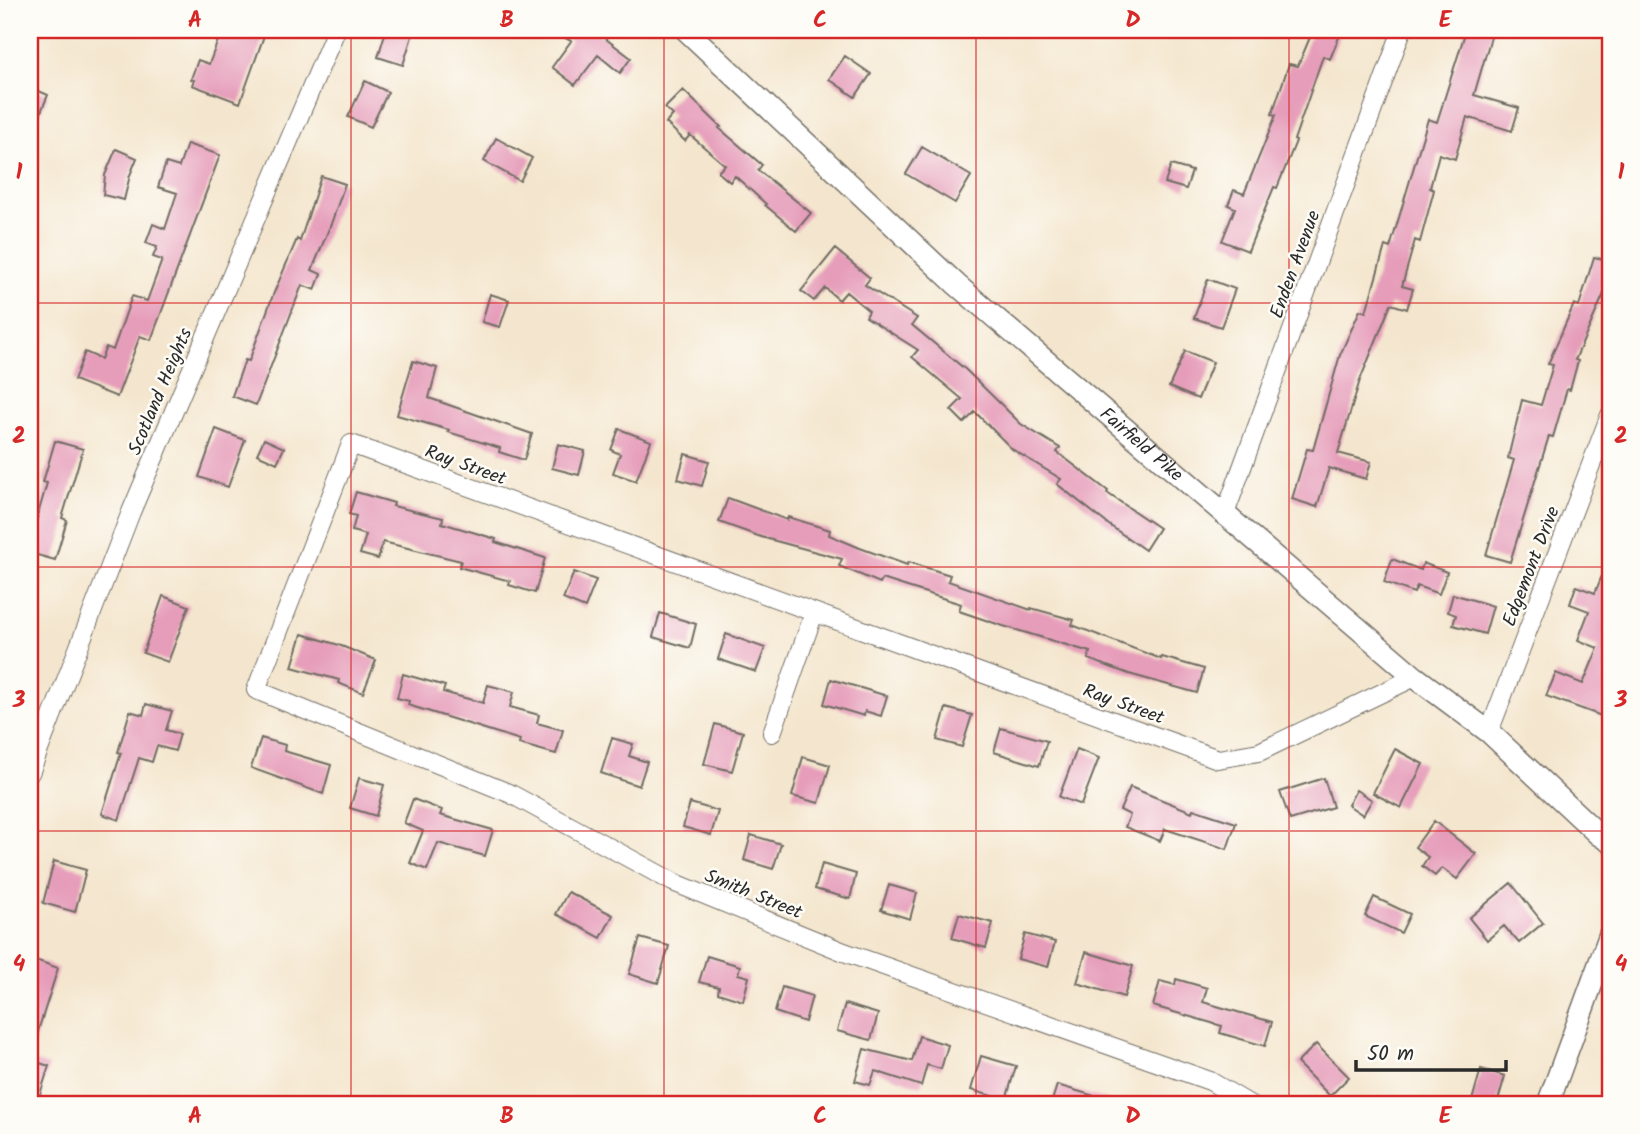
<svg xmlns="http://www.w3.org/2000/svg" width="1640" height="1134" viewBox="0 0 1640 1134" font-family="Kalam,sans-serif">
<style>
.building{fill:#e69dba}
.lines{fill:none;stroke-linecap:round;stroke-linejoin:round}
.minor-casing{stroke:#716c64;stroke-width:20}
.tertiary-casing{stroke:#716c64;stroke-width:24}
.minor{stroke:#fff;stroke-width:18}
.tertiary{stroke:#fff;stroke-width:21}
.grid{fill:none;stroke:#d62828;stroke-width:2;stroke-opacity:0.55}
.labels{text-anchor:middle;stroke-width:5;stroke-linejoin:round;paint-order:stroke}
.street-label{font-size:19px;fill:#2b2b2b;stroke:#fdfcf7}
.neatline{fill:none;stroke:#d62828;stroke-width:2.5}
.grid-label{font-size:23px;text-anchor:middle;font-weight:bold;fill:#d62828}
</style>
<rect width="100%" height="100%" fill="#fdfcf7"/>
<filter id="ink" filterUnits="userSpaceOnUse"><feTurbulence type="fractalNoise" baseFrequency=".0143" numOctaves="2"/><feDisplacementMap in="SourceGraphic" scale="14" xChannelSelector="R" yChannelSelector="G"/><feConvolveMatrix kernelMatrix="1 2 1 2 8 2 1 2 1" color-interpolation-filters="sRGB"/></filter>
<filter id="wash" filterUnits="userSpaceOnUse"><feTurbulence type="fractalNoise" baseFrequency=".00686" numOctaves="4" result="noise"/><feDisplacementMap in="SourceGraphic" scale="28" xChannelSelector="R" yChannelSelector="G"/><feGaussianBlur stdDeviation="1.57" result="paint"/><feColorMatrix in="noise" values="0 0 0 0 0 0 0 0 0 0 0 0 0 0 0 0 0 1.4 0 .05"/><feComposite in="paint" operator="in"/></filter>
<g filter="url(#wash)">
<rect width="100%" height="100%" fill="#f4e6ce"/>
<g id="blocks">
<path class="building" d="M222 30H266L240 103 192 85 194 80 191 79 198 60 209 64Z
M386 30H414L403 65 378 57Z
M551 30H594L631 58 620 73 598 55 575 85 552 67 571 41Z
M1313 30H1342L1330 59 1323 56 1294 140 1296 141 1277 188 1274 187 1248 251 1222 241 1235 208 1228 205 1234 190 1244 194 1276 115 1272 114 1289 64 1298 66Z
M1466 30H1493L1474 95 1519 108 1512 131 1467 117 1455 159 1439 154 1430 188 1434 190 1420 242 1415 240 1402 286 1413 289 1407 309 1391 304 1360 380 1338 453 1371 462 1366 479 1329 468 1317 507 1292 499 1307 449 1313 450 1340 355 1360 310 1366 312 1385 246 1390 248 1428 119 1437 122Z
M845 56 871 74 855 97 829 79Z
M365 81 388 92 371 127 348 117Z
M30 87 48 95 30 138Z
M683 90 721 127 719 128 762 165 758 170 811 213 796 231 765 205 766 204 735 176 730 182 718 172 725 165 690 135 685 141 666 123 673 115 665 108Z
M496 138 532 158 520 181 484 161Z
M187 144 220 155 151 340 140 336 117 397 74 380 85 352 101 359 106 347 113 350 132 296 147 301 162 260 153 257 157 247 146 243 153 224 165 229 177 193 158 187 166 163 179 167Z
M922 147 971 176 955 203 906 174Z
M116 149 137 158 130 175 124 200 103 195 105 175Z
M1171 165 1192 171 1186 189 1165 183Z
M321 176 345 184 331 224 312 270 321 274 315 290 302 285 256 405 232 396 245 360 249 361 273 295 297 239 300 241Z
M835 249 870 278 865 285 917 318 912 325 966 370 1021 424 1060 448 1057 452 1108 491 1107 493 1159 528 1145 550 1109 525 1057 484 1061 479 1012 449 975 412 964 423 951 410 962 399 912 357 918 350 866 317 869 311 846 292 839 300 825 288 814 301 801 291Z
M1594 257 1610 261V280L1575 360 1578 361 1570 390 1567 389 1553 437 1549 436 1510 562 1486 555 1514 460 1508 458 1522 400 1541 405 1553 365 1548 364 1574 304 1579 306Z
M1208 279 1235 289 1221 327 1194 318Z
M490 294 509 300 500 327 482 322Z
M1185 351 1213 362 1198 399 1169 387Z
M413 361 437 368 429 398 532 434 524 460 499 452 500 448 448 432 449 430 397 415Z
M216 429 245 440 228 487 199 477Z
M619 429 651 441 636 481 613 473 620 454 611 450Z
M264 439 284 448 277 463 257 454Z
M55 441 83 449 62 518 67 520 55 560 30 553V542L47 483 43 482Z
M558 444 585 451 579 475 552 468Z
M685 454 709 461 702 486 678 479Z
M356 492 394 503 393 506 443 518 442 523 496 539 495 542 545 558 535 593 509 585 510 581 459 567 461 561 383 542 378 559 360 554 366 535 352 531 356 516 349 514Z
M728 498 787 520 788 517 830 530 829 535 860 548 907 565 908 562 950 575 948 581 1031 610V608L1074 620 1072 625 1161 659 1162 657 1204 669 1197 693 1129 674 1088 659 1090 652 1000 625 959 611 961 604 882 579 880 583 839 566 842 559 761 537 719 522Z
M1609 558H1610V719L1546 696 1556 673 1583 684 1598 648 1578 640 1589 611 1570 604 1576 586 1595 593Z
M1392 559 1421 570 1423 563 1447 572 1439 594 1417 586 1414 593 1384 582Z
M574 572 596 580 585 608 563 599Z
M1453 594 1493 606 1485 634 1453 625 1456 615 1448 612Z
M163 596 189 606 168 662 143 653Z
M660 613 696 624 690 648 653 637Z
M302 634 339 645 376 660 363 693 338 683 339 680 292 667Z
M726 634 765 648 756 672 718 659Z
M403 674 445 686 443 692 483 703 488 685 514 692 510 707 539 715 537 723 563 730 556 754 519 744 520 740 408 705 409 701 397 698Z
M831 679 887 696 881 716 865 711 864 716 824 704Z
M146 704 172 711 166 730 180 734 175 751 157 746 152 762 139 758 119 820 102 814 121 753 118 752 130 711 143 715Z
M946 708 972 715 962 747 937 740Z
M715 724 743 732 732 771 704 764Z
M1001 728 1047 741 1039 766 994 752Z
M261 738 285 745 284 751 331 765 323 794 251 768Z
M612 738 633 744 629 756 647 762 639 786 601 773Z
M1077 749 1099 758 1081 805 1059 797Z
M1395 749 1423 764 1401 808 1373 793Z
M803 757 830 765 819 803 792 796Z
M359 778 384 785 376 816 350 808Z
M1324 778 1333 807 1290 820 1280 792Z
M1130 787 1192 812 1193 809 1236 823 1227 849 1165 829 1160 841 1125 827 1130 815 1120 810Z
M1356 790 1372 800 1363 815 1348 805Z
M413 799 442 810 440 815 493 830 485 856 438 843 427 870 410 863 423 831 404 823Z
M690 803 718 811 711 835 683 827Z
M1434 821 1476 854 1457 879 1442 868 1435 876 1422 866 1428 857 1415 847Z
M751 835 781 844 773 869 744 860Z
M54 861 86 870 75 912 43 903Z
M822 864 856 874 850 899 815 889Z
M1511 883 1543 923 1519 943 1504 926 1487 940 1469 918Z
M889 885 917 893 910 919 881 910Z
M568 892 613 915 601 938 556 914Z
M1374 897 1410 914 1401 933 1365 916Z
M959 914 993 923 986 948 952 938Z
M1025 934 1055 942 1048 967 1018 959Z
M640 938 669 946 658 983 629 974Z
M1086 952 1133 966 1124 997 1077 983Z
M707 956 740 966 738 974 749 977 743 1001 718 993 719 987 699 982Z
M30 958 58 968 32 1050H30Z
M1176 979 1207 988 1203 1002 1272 1022 1265 1046 1220 1033 1222 1026 1153 1006 1160 981 1175 985Z
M782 987 812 996 805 1022 775 1012Z
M845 1004 878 1014 871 1040 837 1031Z
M919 1036 948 1045 941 1069 927 1065 921 1086 875 1071 870 1085 855 1081 864 1049 912 1061Z
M1316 1044 1349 1077 1330 1096 1297 1063Z
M981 1056 1016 1066 1006 1100 971 1090Z
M30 1060 49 1066 37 1104H30Z
M1481 1069 1505 1076 1497 1104H1471Z
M1057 1085 1108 1100V1104H1051Z"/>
</g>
</g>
<g filter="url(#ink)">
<use href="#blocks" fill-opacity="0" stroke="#716c64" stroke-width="2"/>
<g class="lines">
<defs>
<path id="minor" d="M1225 514 1402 30
M1489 732 1610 415
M772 733 814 613
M30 773 131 512 336 30
M1249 1104 1210 1081 844 952 673 882 511 794 256 690 351 444 1218 759 1259 752 1415 677"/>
<g id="tertiary">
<path id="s1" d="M686 30 957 285 1415 677 1489 732 1599 835 1610 842"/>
<path d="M1548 1104 1610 934"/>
</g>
</defs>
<use href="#minor" class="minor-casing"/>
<use href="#tertiary" class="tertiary-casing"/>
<use href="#minor" class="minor"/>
<use href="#tertiary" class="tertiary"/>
</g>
</g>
<path class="grid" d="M351 30V1104M664 30V1104M976 30V1104M1289 30V1104M30 303H1610M30 567H1610M30 831H1610"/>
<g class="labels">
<g class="street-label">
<text transform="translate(1294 264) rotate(-70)" y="7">Enden Avenue</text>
<text transform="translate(159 391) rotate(-67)" y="7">Scotland Heights</text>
<text dy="7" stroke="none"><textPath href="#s1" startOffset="616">Fairfield Pike</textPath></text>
<text transform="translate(466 464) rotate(20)" y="7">Ray Street</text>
<text transform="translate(1530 566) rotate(-69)" y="7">Edgemont Drive</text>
<text transform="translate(1124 703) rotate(20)" y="7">Ray Street</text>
<text transform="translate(754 893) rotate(22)" y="7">Smith Street</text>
</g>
</g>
<rect width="1640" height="1134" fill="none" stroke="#fdfcf7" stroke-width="77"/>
<path d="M1356 1060v10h150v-10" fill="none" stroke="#2b2b2b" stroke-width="3.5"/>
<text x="1367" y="1060" font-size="21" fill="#2b2b2b" stroke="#fdfcf7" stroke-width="5" paint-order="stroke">50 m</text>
<rect x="38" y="38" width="1564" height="1058" class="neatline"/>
<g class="grid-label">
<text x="195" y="27">A</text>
<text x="507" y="27">B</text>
<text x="820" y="27">C</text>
<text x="1133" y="27">D</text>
<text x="1445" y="27">E</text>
<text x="19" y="179">1</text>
<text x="1621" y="179">1</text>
<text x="19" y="443">2</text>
<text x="1621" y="443">2</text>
<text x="19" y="707">3</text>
<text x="1621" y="707">3</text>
<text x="19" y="971">4</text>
<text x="1621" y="971">4</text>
<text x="195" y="1123">A</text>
<text x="507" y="1123">B</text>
<text x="820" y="1123">C</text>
<text x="1133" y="1123">D</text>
<text x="1445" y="1123">E</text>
</g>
</svg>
